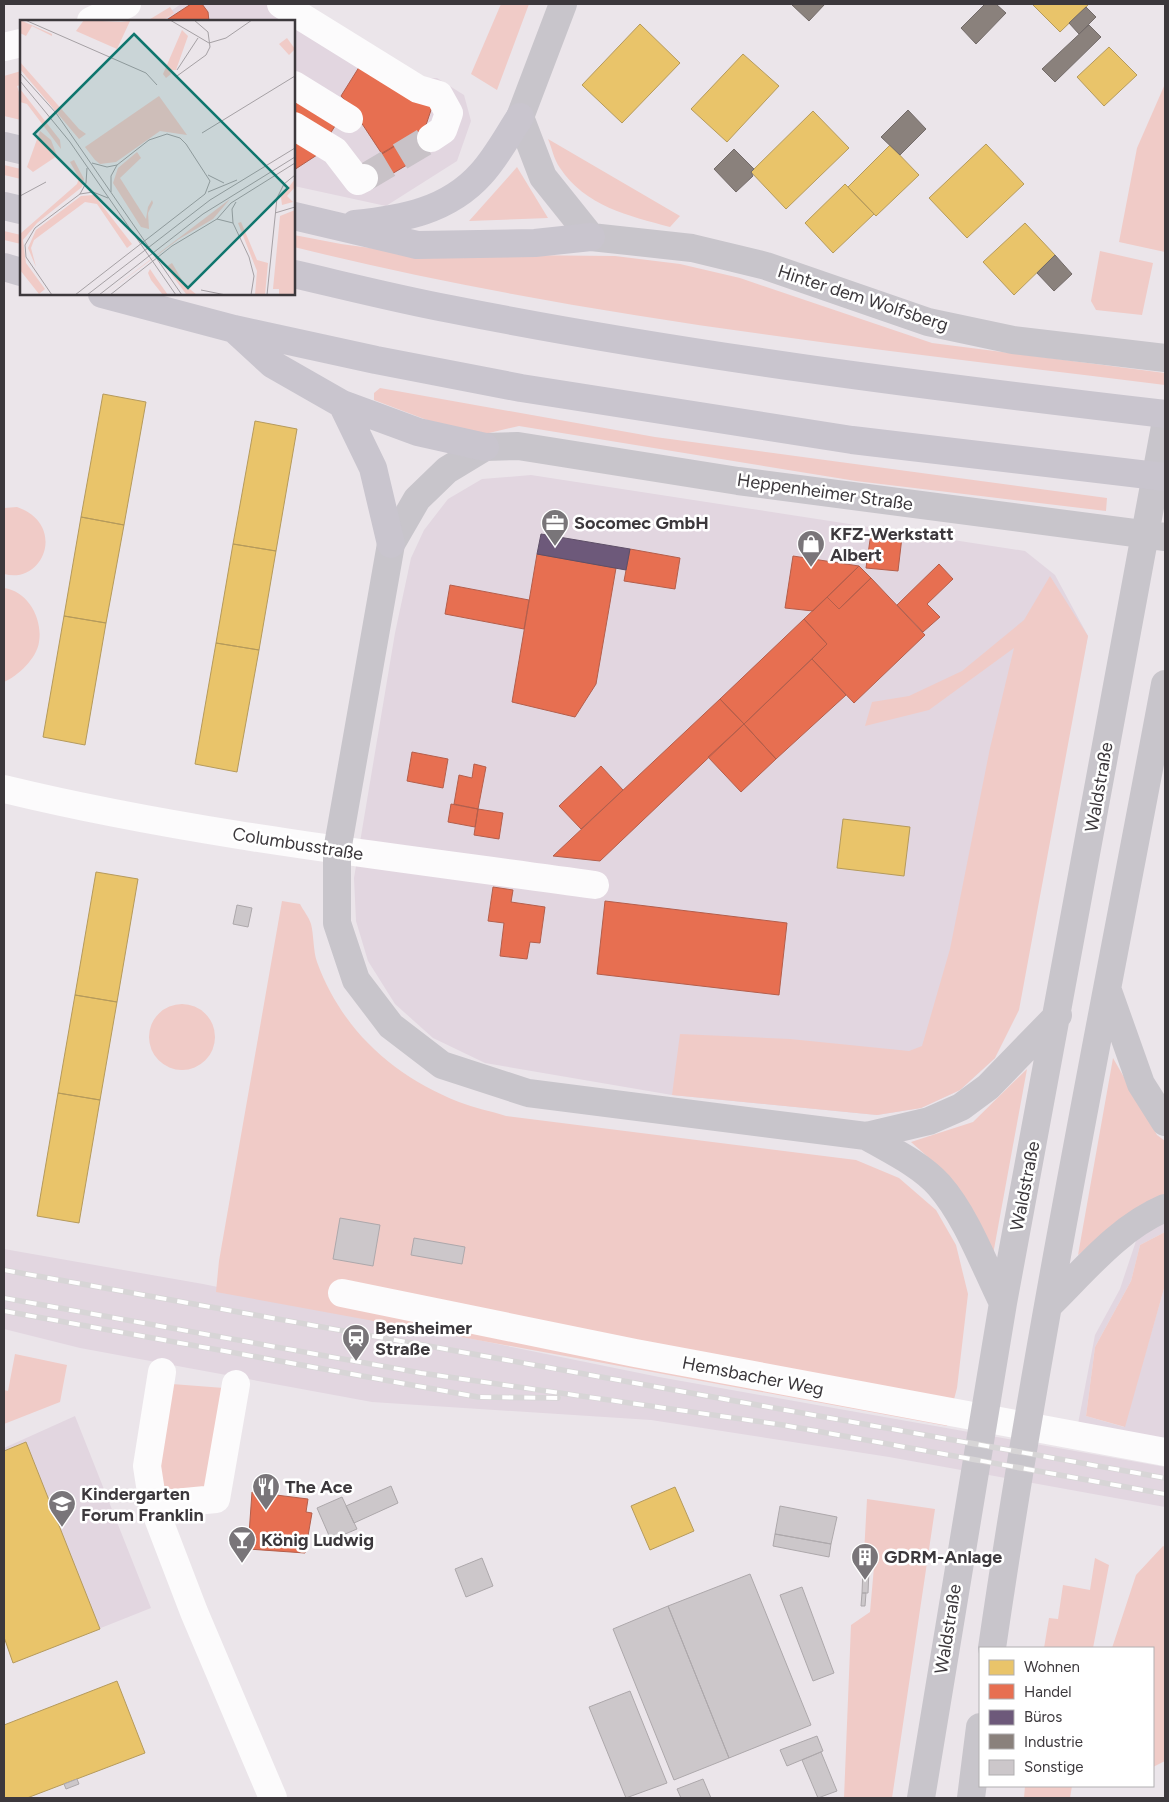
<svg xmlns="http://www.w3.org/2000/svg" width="1169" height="1802" viewBox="0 0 1169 1802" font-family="Figtree,sans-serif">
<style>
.built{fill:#e2d6e0}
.green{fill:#f0cbc7}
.homes{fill:#e9c46a;stroke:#b59a5c}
.shops{fill:#e76f51;stroke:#b45e4b}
.offices{fill:#6d597a;stroke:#5e4f67}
.industry{fill:#8a817c;stroke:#736b69}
.building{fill:#ccc7ca;stroke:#ada8ab}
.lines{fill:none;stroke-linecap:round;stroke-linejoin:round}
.minor-tunnel{stroke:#c8c2c7;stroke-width:28;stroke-dasharray:28 14;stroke-linecap:butt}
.minor{stroke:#fcfbfc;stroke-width:28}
.major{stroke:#c8c5cb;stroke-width:28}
.highway{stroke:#c9c5ce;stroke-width:28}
.rail-casing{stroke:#d7d5d6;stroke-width:5.5}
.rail{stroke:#fff;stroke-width:4;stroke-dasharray:11;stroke-linecap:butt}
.labels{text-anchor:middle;stroke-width:5;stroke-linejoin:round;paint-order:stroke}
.street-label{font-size:18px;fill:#3c383c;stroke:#fff}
.poi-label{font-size:18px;font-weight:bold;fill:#3c383c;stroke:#fff;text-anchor:start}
.inset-road{fill:none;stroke:#a5a0a4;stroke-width:1}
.view{fill:#0f766e;fill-opacity:0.15;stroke:#0f766e;stroke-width:2.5}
.inset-edge{fill:none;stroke:#3c383c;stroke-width:2.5}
</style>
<rect width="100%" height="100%" fill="#ebe5ea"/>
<path class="built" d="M181 4H300L415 78H437L464 95 471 121 457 161 386 206 294 186V21H156Z
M531 475 1025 551 1055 575 1088 636 995 1058 960 1090 921 1108 877 1115 672 1095 485 1063 433 1038 395 1004 368 961 356 921 354 878 395 633 411 558 424 530 448 499 482 479Z
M1165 1220V1232L1140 1245 1131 1281 1095 1347 1086 1416 1124 1427 1165 1285V1445L1077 1429 1095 1335 1120 1289 1137 1238Z
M4 1249 203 1284 659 1377 1165 1467V1507L889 1457 651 1420 372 1402 80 1348 4 1329Z
M75 1416 151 1608 13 1663 4 1638V1448Z"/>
<path class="green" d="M501 4H529L497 90 471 74Z
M170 7 174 13 162 21H147Z
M21 71V85L17 86 21 98V120L4 116V76Z
M1165 84V252L1119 242 1137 148Z
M548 139 680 216 670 227C629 216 585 206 560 168 554 160 552 148 548 139Z
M4 165 21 169V179L4 175Z
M517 167 548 218 469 221Z
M4 231 21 235V244L4 240Z
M294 235 341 244 414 254 615 256 680 264 740 278 932 343 1165 373V385C874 349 579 318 294 247Z
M1100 251 1153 263 1142 315 1096 310 1091 301Z
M380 388 655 437 1107 498 1106 511 856 481 519 426 472 437 374 400V393Z
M17 507C67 524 44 585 4 574V508Z
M1050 576 1088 636 1019 1010 995 1058 960 1090 921 1108 877 1115 672 1095 680 1034 790 1039 909 1051 922 1046 950 949 990 748 1014 648 929 710 865 726 872 702 909 696 962 671 1024 620Z
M4 588C28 591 43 619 39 642 37 658 18 676 4 682Z
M282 901 300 904C303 910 309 917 311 924 314 936 313 950 317 962 342 1030 393 1076 459 1102 474 1108 491 1111 506 1116L856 1160 899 1178 936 1210 956 1245 968 1294 957 1388 947 1426 216 1292 219 1261Z
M149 1037a33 33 0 1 1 66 0a33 33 0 1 1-66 0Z
M1113 1058 1157 1135 1165 1141V1196L1144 1203 1078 1255Z
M1027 1069 992 1260 938 1166 911 1142 973 1122Z
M1165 1232V1285L1125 1427 1086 1416 1095 1347 1131 1281 1140 1245Z
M15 1354 67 1365 60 1402 4 1424V1390L8 1391Z
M172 1384 224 1388 205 1489 163 1492 160 1462Z
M867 1499 935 1509 892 1798H844L851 1625 870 1612 874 1567 864 1554Z
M1163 1546 1165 1547V1761L1153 1767V1648H1112L1136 1575Z
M1095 1558 1109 1565 1093 1648H1044L1049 1618 1058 1619 1063 1585 1090 1590Z
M1025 1786H1072L1070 1798H1024Z"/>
<path class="homes" d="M1032 4H1089L1060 32Z
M640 24 680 63 622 123 582 85Z
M1109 47 1137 75 1104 106 1077 77Z
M743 54 779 86 727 142 691 109Z
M813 111 849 148 786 209 751 172Z
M986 144 1024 184 967 238 929 198Z
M890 145 919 175 876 216 848 187Z
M845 184 874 214 833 253 805 223Z
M1025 223 1055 255 1014 295 983 262Z
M103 394 146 402 124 525 81 517Z
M255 421 297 429 276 551 233 544Z
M81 517 124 525 106 623 64 616Z
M233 544 276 551 259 650 216 643Z
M64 616 106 623 85 745 43 737Z
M216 643 259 650 237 772 195 764Z
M843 819 910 827 904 876 837 868Z
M96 872 138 879 117 1002 75 995Z
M75 995 117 1002 100 1100 58 1093Z
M58 1093 100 1100 79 1223 37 1216Z
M26 1442 100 1629 13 1663 4 1637V1451Z
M675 1487 694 1531 650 1550 631 1506Z
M117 1681 145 1753 27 1798H4V1725Z"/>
<path class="shops" d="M191 4H202L208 12 209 21H165Z
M361 64 432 107 425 128 382 154 351 107 341 96Z
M294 72 348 105 317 155 294 170Z
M425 128 437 147 370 187 358 167Z
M871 533 902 537 898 571 866 568Z
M630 549 680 558 675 589 624 581Z
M537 554 616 568 596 684 575 717 512 702Z
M793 556 859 566 813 611 785 608Z
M939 564 953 579 927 604 940 617 923 632 897 605Z
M859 566 871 578 839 609 827 597Z
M871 578 925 635 854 703 812 659 827 644 804 619 827 597 839 609Z
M450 585 529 600 524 629 445 614Z
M804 619 827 644 744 724 720 699Z
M812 659 846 695 776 759 744 724Z
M720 699 744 724 600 861 553 856Z
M744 724 776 759 741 792 708 757Z
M412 752 448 759 443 788 407 781Z
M474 764 486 767 478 809 454 804 459 775 472 778Z
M601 766 623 790 581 829 559 806Z
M451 804 478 809 475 827 448 822Z
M478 809 503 813 499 839 474 835Z
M493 887 513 890 511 902 545 907 540 943 530 942 527 959 500 956 504 923 488 921Z
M605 901 787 923 779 995 597 974Z
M252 1492 308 1499 306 1512 312 1513 305 1553 248 1549Z"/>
<path class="offices" d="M541 534 630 549 626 570 537 554Z"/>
<path class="industry" d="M791 4H825L809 21Z
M985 4H996L1006 13 976 44 961 28Z
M1086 7 1096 17 1079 34 1069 23Z
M1089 25 1101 37 1055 82 1042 69Z
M908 110 926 129 900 155 881 137Z
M734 149 754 169 751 172 753 176 736 192 714 169Z
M1055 255 1072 274 1054 291 1037 273Z"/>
<path class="building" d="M237 905 252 908 248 927 233 924Z
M340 1218 380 1225 373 1266 333 1259Z
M414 1238 465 1247 462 1264 411 1255Z
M391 1486 398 1503 354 1523 346 1506Z
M342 1497 357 1529 331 1540 317 1508Z
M780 1506 837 1517 831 1544 775 1534Z
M775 1534 831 1544 829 1557 773 1546Z
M482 1558 493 1586 466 1597 455 1569Z
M863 1569H869L868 1593H862Z
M750 1574 811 1725 729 1758 668 1606Z
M802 1587 834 1673 813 1681 780 1595Z
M862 1593H866L865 1606H861Z
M668 1606 729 1758 674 1780 613 1629Z
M630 1691 667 1783 626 1798 589 1707Z
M817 1736 823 1751 787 1766 780 1750Z
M821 1752 837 1791 818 1798 802 1760Z
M77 1779 79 1784 66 1789 64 1784Z
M703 1779 711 1798H681L677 1789Z"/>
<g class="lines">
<path class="minor-tunnel" d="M364 178 431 138"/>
<path class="minor" d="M281 4 418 89 439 95 449 113 443 130 431 138
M91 21 127 4
M4 47 21 43
M294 85 349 119
M294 126 335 151 358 181 364 178
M4 789C198 836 397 857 595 885
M342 1293 635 1353 1165 1452
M162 1372 147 1466 153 1505 194 1612 273 1798
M153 1505 216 1499 236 1384"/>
<path class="major" d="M563 4 520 117 543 177 591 237 692 248 766 266 928 322 1013 340 1165 358
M1108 991 1141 1084 1165 1122
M1058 1015 988 1087 961 1107 929 1121 866 1136 528 1093 442 1065 391 1026 356 980 337 923V851L391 544 417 499 447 470 485 447 518 446 738 481 1165 537
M866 1136C890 1150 920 1164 939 1185 967 1217 984 1265 1003 1303
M1048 1306C1084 1271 1118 1228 1165 1208
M992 1648C1039 1325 1105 1005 1165 684
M921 1798 1003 1303 1165 426
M971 1798 980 1727"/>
<path class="highway" d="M4 146 21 150
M4 206 21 210
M294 216 417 245 535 243 591 237
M355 224C402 219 448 211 481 174 496 158 508 135 520 117
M4 267 21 272
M294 274C346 286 397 299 450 309 686 356 926 386 1165 414
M102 294 234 329 376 360 521 388 852 440 1165 477
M235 330 272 364 342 404 418 432 485 447
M342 404 373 468 391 544"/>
<defs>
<path id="rail" d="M4 1270 1165 1478
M4 1298 421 1373 783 1425 1165 1494
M4 1311 478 1397 558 1398"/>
</defs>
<use href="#rail" class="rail-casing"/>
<use href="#rail" class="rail"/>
</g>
<defs>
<symbol id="office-pin" viewBox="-11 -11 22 30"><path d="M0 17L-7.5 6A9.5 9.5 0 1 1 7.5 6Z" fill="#797579" stroke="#fff"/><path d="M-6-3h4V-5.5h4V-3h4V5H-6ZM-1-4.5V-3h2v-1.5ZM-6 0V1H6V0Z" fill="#fff"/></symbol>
<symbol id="shop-pin" viewBox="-11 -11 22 30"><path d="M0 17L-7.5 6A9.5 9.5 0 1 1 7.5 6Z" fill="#797579" stroke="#fff"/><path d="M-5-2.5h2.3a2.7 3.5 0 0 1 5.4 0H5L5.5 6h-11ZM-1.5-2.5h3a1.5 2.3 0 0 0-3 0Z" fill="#fff"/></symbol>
<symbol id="station-pin" viewBox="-11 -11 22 30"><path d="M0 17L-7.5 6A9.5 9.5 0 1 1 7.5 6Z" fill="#797579" stroke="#fff"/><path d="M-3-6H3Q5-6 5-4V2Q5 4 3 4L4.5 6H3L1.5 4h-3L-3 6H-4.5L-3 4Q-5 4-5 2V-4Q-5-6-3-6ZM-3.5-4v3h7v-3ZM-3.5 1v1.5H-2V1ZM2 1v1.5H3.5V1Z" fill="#fff"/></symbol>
<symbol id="restaurant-pin" viewBox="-11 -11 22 30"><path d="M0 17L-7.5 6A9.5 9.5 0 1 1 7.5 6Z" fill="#797579" stroke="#fff"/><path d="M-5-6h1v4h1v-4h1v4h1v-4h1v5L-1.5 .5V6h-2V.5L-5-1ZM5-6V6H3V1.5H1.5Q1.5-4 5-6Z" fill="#fff"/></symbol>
<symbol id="school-pin" viewBox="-11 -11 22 30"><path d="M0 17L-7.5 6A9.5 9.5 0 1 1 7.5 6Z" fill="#797579" stroke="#fff"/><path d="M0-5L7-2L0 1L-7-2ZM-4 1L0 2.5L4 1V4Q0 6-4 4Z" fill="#fff"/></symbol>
<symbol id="bar-pin" viewBox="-11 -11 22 30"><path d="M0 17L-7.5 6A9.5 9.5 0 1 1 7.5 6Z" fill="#797579" stroke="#fff"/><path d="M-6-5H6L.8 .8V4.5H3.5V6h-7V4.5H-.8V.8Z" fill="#fff"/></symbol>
<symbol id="building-pin" viewBox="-11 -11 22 30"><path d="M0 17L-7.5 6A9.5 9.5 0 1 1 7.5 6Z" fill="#797579" stroke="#fff"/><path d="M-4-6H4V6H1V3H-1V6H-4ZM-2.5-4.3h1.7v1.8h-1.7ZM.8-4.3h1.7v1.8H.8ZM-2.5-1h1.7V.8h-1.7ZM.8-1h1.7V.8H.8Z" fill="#fff"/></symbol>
</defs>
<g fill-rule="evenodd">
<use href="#office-pin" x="539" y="507" width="32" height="43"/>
<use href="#shop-pin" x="795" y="528" width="32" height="43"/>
<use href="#station-pin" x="340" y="1322" width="32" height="43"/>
<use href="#restaurant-pin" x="250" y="1471" width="32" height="43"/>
<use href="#school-pin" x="46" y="1488" width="32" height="43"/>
<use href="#bar-pin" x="226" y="1524" width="32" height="43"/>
<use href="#building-pin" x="849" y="1541" width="32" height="43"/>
</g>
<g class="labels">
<g class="street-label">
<text transform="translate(863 298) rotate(18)" y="6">Hinter dem Wolfsberg</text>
<text transform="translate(825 492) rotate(8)" y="6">Heppenheimer Straße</text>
<text transform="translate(1099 787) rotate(-80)" y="6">Waldstraße</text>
<text transform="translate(298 844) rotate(9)" y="6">Columbusstraße</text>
<text transform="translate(1025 1186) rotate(-79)" y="6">Waldstraße</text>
<text transform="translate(753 1376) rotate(11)" y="6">Hemsbacher Weg</text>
<text transform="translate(948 1629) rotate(-81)" y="6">Waldstraße</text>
</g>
<g class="poi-label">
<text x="574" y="529">Socomec GmbH</text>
<text x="830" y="540">KFZ-Werkstatt<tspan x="830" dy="21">Albert</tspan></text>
<text x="375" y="1334">Bensheimer<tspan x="375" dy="21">Straße</tspan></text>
<text x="285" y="1493">The Ace</text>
<text x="81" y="1500">Kindergarten<tspan x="81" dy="21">Forum Franklin</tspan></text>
<text x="261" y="1546">König Ludwig</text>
<text x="884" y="1563">GDRM-Anlage</text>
</g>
</g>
<g transform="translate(20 20)">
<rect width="275" height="275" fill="#ebe5ea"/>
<path d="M0 0 32 14V16L12 6 6 16 0 13ZM64 0 101 2 110 1 97 29 56 11ZM162 10 168 16 156 50H149L151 54 146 58 143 54ZM267 18 275 29 269 35 259 24ZM0 42 59 109 66 114 59 119 0 49ZM0 69 40 120 41 129 7 84 0 82ZM139 76 167 115 140 111 96 142 80 144 75 140 65 127ZM20 111 31 120 37 136 13 152 7 147ZM117 132 121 138 100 158 126 199 128 187 132 180 133 183 128 193 129 209 121 207 93 163 98 148ZM54 140 64 159 62 167 17 203 3 220 6 243 25 269 19 274 0 250V214L57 164 59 158 50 142ZM275 159V167L267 176 273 182 262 185 261 177ZM74 175 112 224 107 228 77 184 65 182 14 220 11 228 16 247 8 228 16 210 61 176ZM210 179 193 199 159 219 84 275ZM275 190V275H259V269H253L260 196ZM221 202 237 240 248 243 245 275H235L237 251 218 203ZM152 243 165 265 177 275 166 274 146 247ZM130 249 136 258 148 275H143L131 260 128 253Z" fill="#f0cbc7"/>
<path class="inset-road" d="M5 0 126 53 137 65M150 0 189 23 206 18 232 0M157 50 178 18M0 53 36 93 162 275M157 56 186 35 190 27 188 12 174 0M0 61 50 122 156 275M182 113 275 56M72 143 87 147 97 145M188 155 204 163M188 172 217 160M60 174 73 172 88 178M0 176 26 162M255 193 275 187M197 199 211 183 275 143M213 203 212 189 216 182M181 270 206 275M32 275 6 237 5 225 15 208 60 174 66 163 67 148M55 275 185 174 190 161 166 124 160 118 147 114 129 120 97 145 91 156V172M67 275 190 180 275 128M79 275 183 194 275 137M90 275 152 226 197 199 213 203 229 237 234 256 231 275M247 275 257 178 264 164 275 155"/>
<path class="view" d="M114 14 268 168 168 268 14 114Z"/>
<rect width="275" height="275" class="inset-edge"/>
</g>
<rect width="1169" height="1802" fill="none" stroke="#3c383c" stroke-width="10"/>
<rect x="979" y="1647" width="175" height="140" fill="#ffffff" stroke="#b1afb1"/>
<rect x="989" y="1660" width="25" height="15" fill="#e9c46a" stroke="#b1afb1"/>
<text x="1024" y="1672" font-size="15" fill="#3c383c">Wohnen</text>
<rect x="989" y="1684" width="25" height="15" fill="#e76f51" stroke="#b1afb1"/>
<text x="1024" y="1697" font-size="15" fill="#3c383c">Handel</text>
<rect x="989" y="1710" width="25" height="15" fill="#6d597a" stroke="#b1afb1"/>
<text x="1024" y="1722" font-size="15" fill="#3c383c">Büros</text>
<rect x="989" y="1734" width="25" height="15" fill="#8a817c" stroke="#b1afb1"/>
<text x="1024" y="1747" font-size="15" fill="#3c383c">Industrie</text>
<rect x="989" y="1760" width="25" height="15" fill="#ccc7ca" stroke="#b1afb1"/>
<text x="1024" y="1772" font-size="15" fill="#3c383c">Sonstige</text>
</svg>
